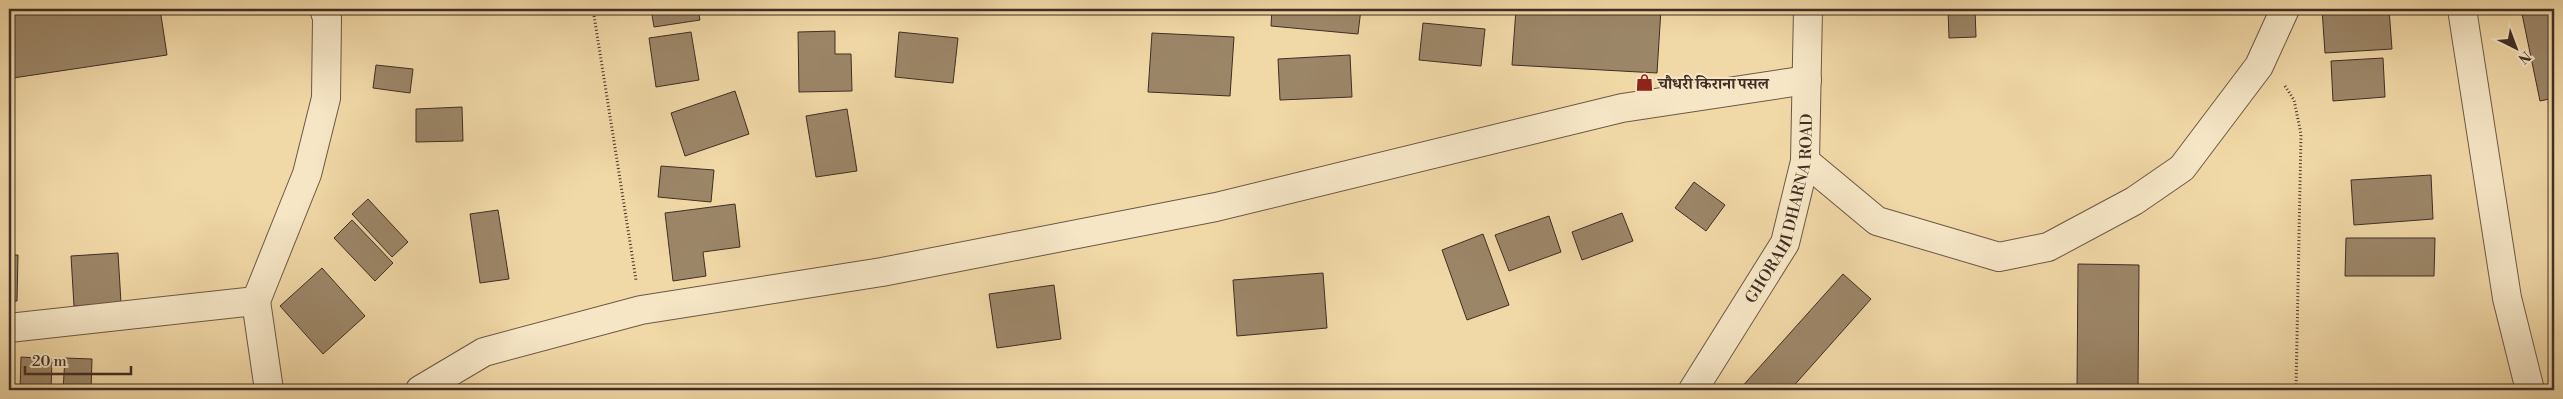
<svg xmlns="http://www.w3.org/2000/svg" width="2563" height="399" viewBox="0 0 2563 399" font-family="'Libre Bodoni','Noto Serif Devanagari',serif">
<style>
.building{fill:#9c8668;stroke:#402e24}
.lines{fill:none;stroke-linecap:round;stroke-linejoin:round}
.minor-casing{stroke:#6c5845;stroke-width:30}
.path{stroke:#402e24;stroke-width:3;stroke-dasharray:1 2.5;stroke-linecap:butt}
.minor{stroke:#f6e6c6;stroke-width:28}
.labels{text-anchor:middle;stroke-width:4;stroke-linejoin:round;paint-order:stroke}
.poi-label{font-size:16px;font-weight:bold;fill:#402e24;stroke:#f6e6c6;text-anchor:start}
.street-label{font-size:16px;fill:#402e24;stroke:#f6e6c6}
</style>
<rect width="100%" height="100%" fill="#f1d8a7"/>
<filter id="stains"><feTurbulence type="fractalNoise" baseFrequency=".004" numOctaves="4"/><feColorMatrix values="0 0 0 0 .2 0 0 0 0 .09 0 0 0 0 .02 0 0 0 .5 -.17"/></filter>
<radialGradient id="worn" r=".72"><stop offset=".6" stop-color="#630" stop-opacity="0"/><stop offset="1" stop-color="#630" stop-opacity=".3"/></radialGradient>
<path class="building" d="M9 9H160L167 55 13 78 9 49Z
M651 9H698L700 20 654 27Z
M1272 9H1361L1358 34 1271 26Z
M1516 9H1661L1657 73 1512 65Z
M1948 9H1975L1976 37 1949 38Z
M2322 9H2389L2392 49 2325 53Z
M2521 9H2554V98L2540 101Z
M1423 23 1485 29 1481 66 1419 60Z
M835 31V54H851L852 91 799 92 798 32Z
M691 32 699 80 656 87 649 38Z
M899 32 958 38 953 83 895 77Z
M1152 33 1234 37 1230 96 1148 92Z
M1350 55 1352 97 1280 100 1278 59Z
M2383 58 2385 97 2333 101 2331 61Z
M376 65 413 69 410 93 373 88Z
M735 91 749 134 685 156 671 113Z
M462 107 463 141 416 142V109Z
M847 109 857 171 816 177 806 116Z
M661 166 714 170 711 202 658 197Z
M2431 175 2433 219 2354 225 2351 180Z
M1694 182 1725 205 1706 231 1675 208Z
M368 199 408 242 392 257 352 214Z
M735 204 740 247 703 252 706 276 673 281 665 213Z
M498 210 509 279 480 283 470 214Z
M1622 213 1633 241 1582 260 1572 232Z
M1549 216 1561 252 1509 271 1495 235Z
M352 220 393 263 375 281 334 238Z
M1483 234 1509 305 1467 320 1442 250Z
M2346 238H2435L2434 276H2345Z
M118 253 121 303 74 306 71 256Z
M9 255H18L17 301H9Z
M2078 264 2139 265 2138 390H2077Z
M322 268 365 316 323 354 280 306Z
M1323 273 1327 328 1237 336 1233 280Z
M1843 274 1871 299 1790 390H1739Z
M1054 285 1061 339 997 348 989 294Z
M21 357 52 359 51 390H20Z
M65 358 92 359 91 390H63Z"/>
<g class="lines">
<defs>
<g id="minor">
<path d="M2462 9 2507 298 2530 390"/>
<path d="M1805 161 1877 221 1999 257 2048 247 2134 201 2182 168 2259 66 2285 9"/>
<path d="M9 328 256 301"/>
<path d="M269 390 256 301 307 174 326 98 327 18 324 9"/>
<path d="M420 390 484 352 641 310 882 272 1216 207 1622 108 1807 80"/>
<path id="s1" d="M1693 390 1785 243 1805 161 1808 9"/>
</g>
</defs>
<use href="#minor" class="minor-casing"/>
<path class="path" d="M593 9 636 280
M2285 86 2294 100 2301 134 2296 390"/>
<use href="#minor" class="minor"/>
</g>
<defs>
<symbol id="shop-bare" viewBox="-9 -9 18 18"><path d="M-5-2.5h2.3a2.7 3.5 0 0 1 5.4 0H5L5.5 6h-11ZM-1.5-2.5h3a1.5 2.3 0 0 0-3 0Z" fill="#8f2418" stroke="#f6e6c6" stroke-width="2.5" paint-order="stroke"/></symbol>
</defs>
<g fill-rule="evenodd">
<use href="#shop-bare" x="1632" y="70" width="25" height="25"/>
</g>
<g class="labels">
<g class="poi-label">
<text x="1658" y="89">चौधरी किराना पसल</text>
</g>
<g class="street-label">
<text dy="6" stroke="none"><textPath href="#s1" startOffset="205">GHORAHI DHARNA ROAD</textPath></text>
</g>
</g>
<rect width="2563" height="399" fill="none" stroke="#f1d8a7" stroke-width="30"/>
<rect x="10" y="10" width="2543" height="379" fill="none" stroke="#402e24" stroke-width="2.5"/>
<rect x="15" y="15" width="2533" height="369" fill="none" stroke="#402e24"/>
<g transform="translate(2516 48) rotate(138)" stroke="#f6e6c6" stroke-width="4" paint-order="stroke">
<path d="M0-4L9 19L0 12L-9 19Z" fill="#402e24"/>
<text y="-8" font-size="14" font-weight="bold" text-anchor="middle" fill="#402e24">N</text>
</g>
<path d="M25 366v8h106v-8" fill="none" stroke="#402e24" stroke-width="2.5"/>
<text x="32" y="366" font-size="15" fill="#402e24" stroke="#f6e6c6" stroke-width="4" paint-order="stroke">20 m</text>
<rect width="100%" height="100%" filter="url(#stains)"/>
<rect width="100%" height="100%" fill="url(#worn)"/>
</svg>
